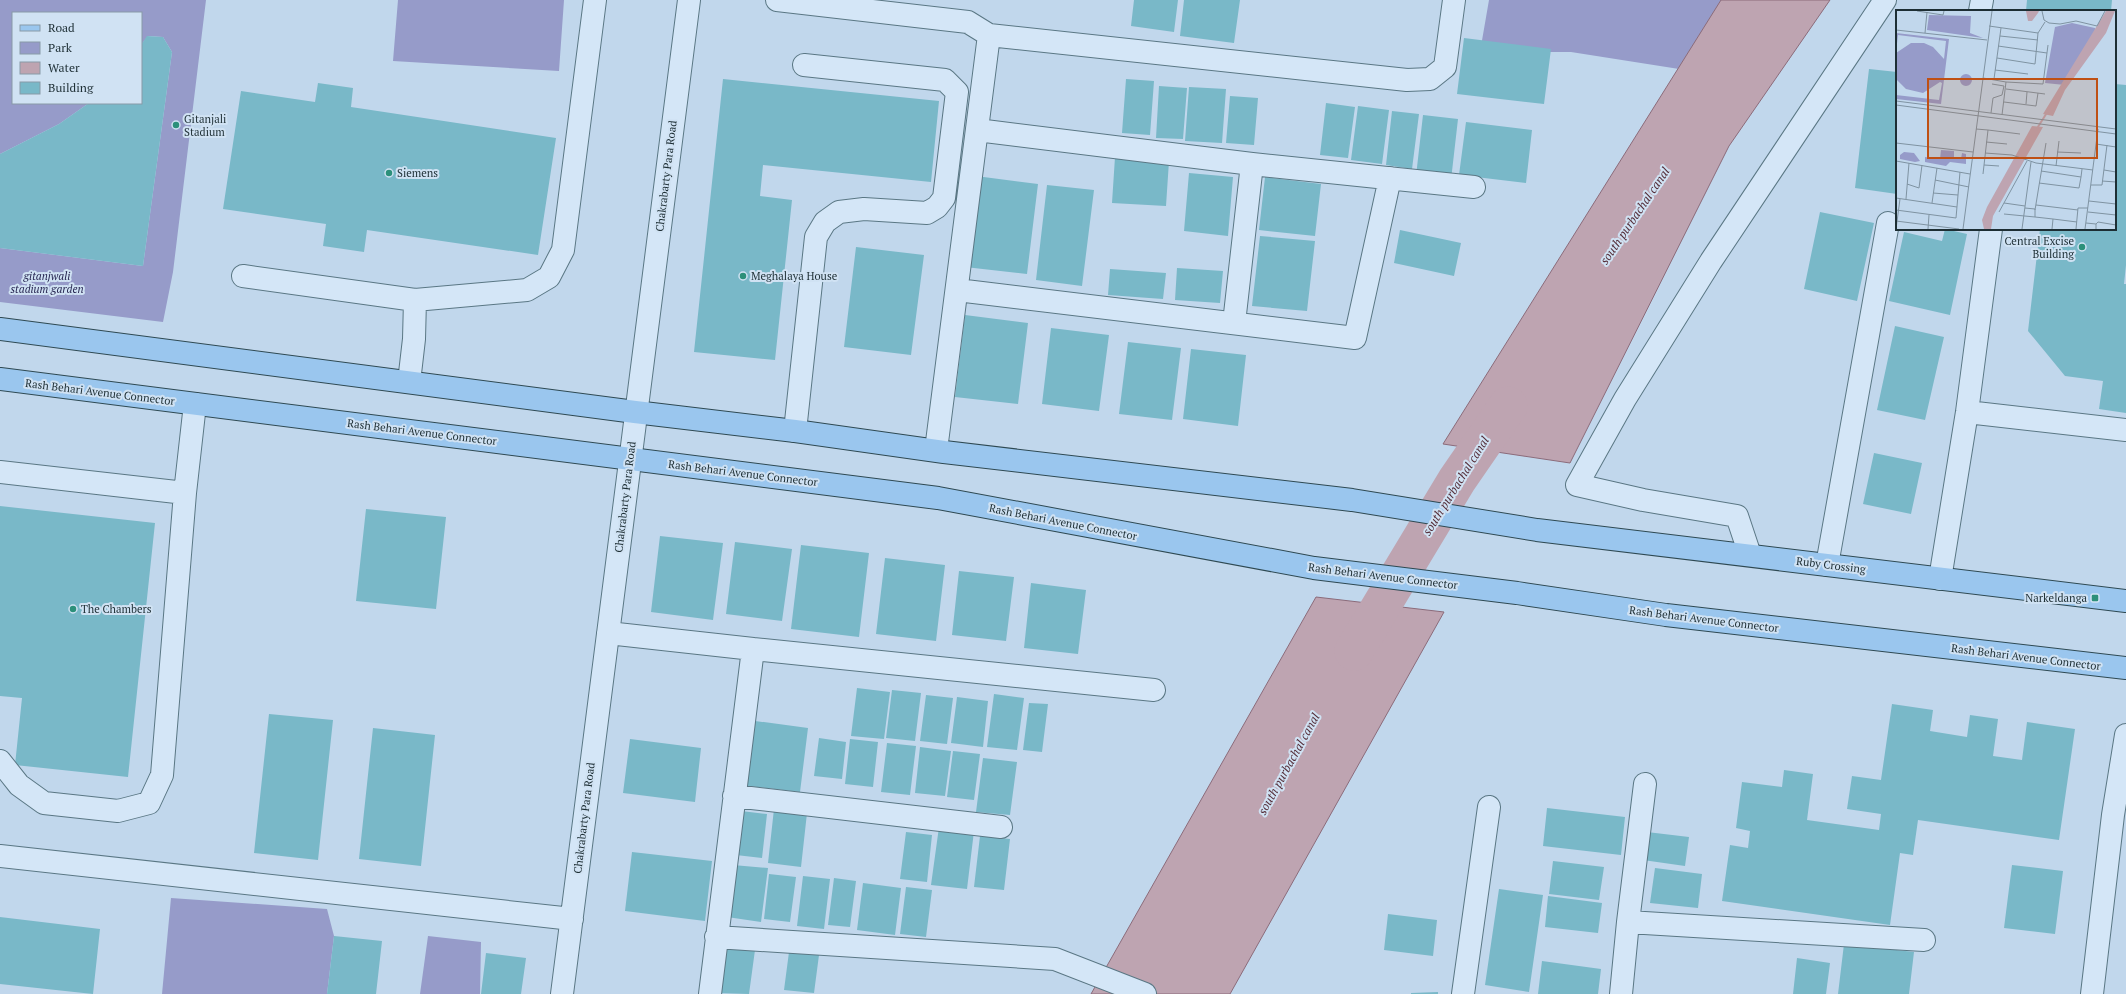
<svg xmlns="http://www.w3.org/2000/svg" width="2126" height="994" viewBox="0 0 2126 994" font-family="'PT Serif',serif">
<style>
.green{fill:#969bc9}
.water{fill:#bea4b1;stroke:#8b6b7a}
.lines{fill:none;stroke-linecap:round;stroke-linejoin:round}
.canal{stroke:#bea4b1;stroke-width:39}
.building{fill:#79b8c8}
.minor-casing{stroke:#5a7784;stroke-width:24}
.major-casing{stroke:#2e4952;stroke-width:24}
.minor{stroke:#d4e6f7;stroke-width:22}
.major{stroke:#9ac6ee;stroke-width:22}
.poi-dot{fill:#2c907a;stroke:#d0e2f3;stroke-width:1.5}
.labels{text-anchor:middle;stroke-width:4;stroke-linejoin:round;paint-order:stroke}
.poi-label{font-size:11px;fill:#1d2e34;stroke:#d0e2f3;text-anchor:start}
.street-label{font-size:11px;fill:#1d2e34;stroke:#d0e2f3}
.park-label{font-size:11px;font-style:italic;fill:#262550;stroke:#d0e2f3}
.water-label{font-size:12px;font-style:italic;fill:#542d38;stroke:#d0e2f3}
.inset-river{fill:none;stroke:#bea4b1;stroke-width:2}
.inset-road{fill:none;stroke:#7f93a2;stroke-width:1}
.view{fill:#bf5014;fill-opacity:0.15;stroke:#bf5014;stroke-width:2}
.inset-edge{fill:none;stroke:#1d2e34;stroke-width:2}
</style>
<rect width="100%" height="100%" fill="#c1d7ec"/>
<path class="green" d="M0 0H206L173 272 163 322 0 302V248L143 266 172 52 163 37 148 36 141 45V13H13V103H89L59 124 0 154Z
M398 0H564L559 71 393 61Z
M1489 0H1781L1730 77 1571 52H1480Z
M171 898 327 909 334 936 327 994H162Z
M428 936 481 942 480 994H420Z"/>
<path class="water" d="M1721 0H1830L1729 146 1570 463 1443 444Z
M1316 597 1444 612 1230 994H1091Z"/>
<g class="lines">
<path class="canal" d="M1354 651 1457 480 1508 406"/>
</g>
<path class="building" d="M1134 0H1178L1174 32 1131 26Z
M1184 0H1240L1234 43 1180 36Z
M2027 0H2112L2111 11H2026Z
M147 36 163 37 172 52 143 266 0 248V154L59 124 89 103H141V45Z
M1464 38 1551 49 1544 104 1457 94Z
M1869 69 1897 72V194L1855 188Z
M723 79 939 101 931 182 763 165 760 196 792 200 775 360 694 352Z
M1126 79 1154 81 1150 135 1122 133Z
M318 83 353 88 351 107 556 138 538 255 367 230 364 252 323 246 326 224 223 209 241 91 315 102Z
M2115 84 2126 85V265L2124 284H2126V413L2099 409 2103 381 2065 376 2028 331 2040 229H2115Z
M1159 86 1187 88 1183 139 1156 138Z
M1189 87 1226 89 1222 143 1185 141Z
M1230 96 1258 98 1254 145 1226 143Z
M1326 103 1355 107 1348 158 1320 155Z
M1358 106 1389 110 1382 164 1351 160Z
M1392 111 1419 114 1412 169 1386 165Z
M1423 115 1458 119 1451 180 1416 176Z
M1466 122 1532 130 1526 183 1459 175Z
M1115 157 1169 161 1166 206 1112 203Z
M1189 173 1233 177 1228 236 1184 231Z
M976 176 1038 184 1027 274 965 267Z
M1265 177 1321 184 1315 236 1259 230Z
M1047 185 1094 190 1082 286 1036 280Z
M1820 212 1874 223 1857 301 1804 289Z
M1945 229 1967 234 1950 315 1889 301 1904 232 1942 241Z
M1400 230 1461 243 1454 276 1394 263Z
M1260 236 1315 241 1307 311 1252 306Z
M856 247 924 255 911 355 844 347Z
M1177 268 1223 271 1220 303 1175 300Z
M1110 269 1166 273 1163 299 1108 295Z
M965 315 1028 323 1018 404 955 397Z
M1895 326 1944 337 1925 420 1877 410Z
M1051 328 1109 335 1099 411 1042 404Z
M1128 342 1181 348 1172 420 1119 414Z
M1191 349 1246 355 1238 426 1183 419Z
M1874 453 1922 463 1911 514 1863 504Z
M0 506 155 523 128 777 15 765 22 698 0 696Z
M366 509 446 517 436 609 356 601Z
M660 536 723 543 713 620 651 612Z
M735 542 792 549 782 621 726 614Z
M801 545 869 553 859 637 791 629Z
M885 558 945 565 936 641 876 634Z
M959 571 1014 577 1006 641 952 635Z
M1031 583 1086 590 1078 654 1024 648Z
M857 688 890 692 884 739 851 736Z
M892 690 921 693 915 741 886 738Z
M994 694 1024 698 1017 750 987 747Z
M926 695 953 698 947 744 920 741Z
M957 697 988 701 983 747 951 743Z
M1029 703 1048 704 1042 752 1023 750Z
M1892 704 1933 710 1930 731 1967 737 1970 715 1998 719 1993 756 2022 760 2027 722 2075 729 2059 840 1918 820 1913 855 1900 853 1890 925 1722 901 1730 845 1748 848 1750 831 1736 828 1742 782 1782 787 1784 770 1813 774 1807 820 1879 830 1881 814 1847 809 1852 776 1881 780Z
M269 714 333 720 318 860 254 853Z
M748 720 808 728 800 792 740 785Z
M373 728 435 735 421 866 359 859Z
M819 738 846 742 842 779 814 776Z
M630 739 701 748 695 802 623 793Z
M850 739 878 742 873 787 845 784Z
M887 743 916 746 910 795 881 792Z
M920 747 951 751 945 796 915 793Z
M953 751 980 754 974 800 947 797Z
M983 758 1017 762 1010 815 976 812Z
M1547 808 1625 817 1621 855 1543 846Z
M774 809 807 813 801 867 768 863Z
M741 811 767 814 762 858 736 855Z
M939 827 974 831 967 889 931 885Z
M906 832 932 835 927 882 900 879Z
M1647 832 1689 837 1685 866 1643 860Z
M980 836 1010 839 1004 890 974 887Z
M632 852 712 861 705 921 625 911Z
M1553 861 1604 867 1599 900 1549 894Z
M733 865 768 868 761 922 727 917Z
M2012 865 2063 871 2055 934 2004 928Z
M1655 868 1702 874 1698 908 1650 903Z
M769 874 796 877 790 922 764 919Z
M803 876 830 879 824 929 797 926Z
M834 878 856 881 850 927 828 925Z
M863 883 901 888 895 935 857 930Z
M906 887 932 890 926 937 900 934Z
M1499 889 1543 895 1529 992 1485 985Z
M1548 896 1602 903 1598 933 1545 927Z
M1388 914 1437 920 1433 956 1384 950Z
M0 917 100 929 93 994 0 984Z
M334 936 382 941 376 994H327Z
M1844 944 1914 952 1909 994H1838Z
M723 947 755 950 749 994 717 993Z
M789 952 819 955 814 993 784 990Z
M486 953 526 958 521 994H481Z
M1797 958 1830 963 1826 994H1793Z
M1542 961 1601 969 1598 994H1538Z
M1438 992V994H1411V993Z"/>
<g class="lines">
<defs>
<path id="minor" d="M777 0 968 22 989 35 936 450
M1980 11 1982 0
M989 35 1407 80 1430 79 1445 67 1454 0
M977 130 1252 164 1474 187
M243 276 415 300 414 339 409 382
M957 290 1355 338 1390 178
M415 300 527 290 549 277 563 250 595 0
M1234 323 1252 164
M1967 412 2126 430
M795 431 816 237 825 222 839 212 864 209 927 213 937 207 944 198 957 92 945 80 804 65
M0 472 185 493
M1750 555 1737 516 1643 500 1577 485 1625 399 1711 261 1885 0
M1827 565 1888 223
M1940 579 1967 412 1991 229
M608 633 753 649 710 994
M753 649 1154 690
M0 761 19 785 44 803 118 811 149 803 162 775 185 493 195 404
M734 796 1001 827
M0 856 572 919
M1628 922 1924 940
M716 937 1055 959 1145 994
M562 994 689 0
M1463 994 1489 807
M1621 994 1628 922 1645 784
M2092 994 2113 815 2126 735"/>
<path id="major" d="M0 329 635 412 795 431 944 452 1352 500 1537 530 2126 601
M0 379 938 498 1314 568 1517 593 1666 615 2126 668"/>
</defs>
<use href="#minor" class="minor-casing"/>
<use href="#major" class="major-casing"/>
<use href="#minor" class="minor"/>
<use href="#major" class="major"/>
</g>
<g class="poi-dot">
<circle cx="176" cy="125" r="4"/>
<circle cx="389" cy="173" r="4"/>
<circle cx="2082" cy="247" r="4"/>
<circle cx="743" cy="276" r="4"/>
<rect x="2091" y="594" width="8" height="8" rx="2"/>
<circle cx="73" cy="609" r="4"/>
</g>
<g class="labels">
<g class="poi-label">
<text x="184" y="123">Gitanjali<tspan x="184" dy="13">Stadium</tspan></text>
<text x="397" y="177">Siemens</text>
<text x="2074" y="245" text-anchor="end">Central Excise<tspan x="2074" dy="13">Building</tspan></text>
<text x="751" y="280">Meghalaya House</text>
<text x="2087" y="602" text-anchor="end">Narkeldanga</text>
<text x="81" y="613">The Chambers</text>
</g>
<g class="street-label">
<text transform="translate(666 176) rotate(-83)" y="4">Chakrabarty Para Road</text>
<text transform="translate(100 392) rotate(7)" y="4">Rash Behari Avenue Connector</text>
<text transform="translate(422 432) rotate(7)" y="4">Rash Behari Avenue Connector</text>
<text transform="translate(743 473) rotate(7)" y="4">Rash Behari Avenue Connector</text>
<text transform="translate(625 497) rotate(-83)" y="4">Chakrabarty Para Road</text>
<text transform="translate(1063 522) rotate(11)" y="4">Rash Behari Avenue Connector</text>
<text transform="translate(1831 565) rotate(7)" y="4">Ruby Crossing</text>
<text transform="translate(1383 576) rotate(7)" y="4">Rash Behari Avenue Connector</text>
<text transform="translate(1704 619) rotate(7)" y="4">Rash Behari Avenue Connector</text>
<text transform="translate(2026 657) rotate(7)" y="4">Rash Behari Avenue Connector</text>
<text transform="translate(584 818) rotate(-83)" y="4">Chakrabarty Para Road</text>
</g>
<g class="park-label">
<text x="47" y="280">gitanjwali<tspan x="47" dy="13">stadium garden</tspan></text>
</g>
<g class="water-label">
<text transform="translate(1635 216) rotate(-56)" y="4">south purbachal canal</text>
<text transform="translate(1456 486) rotate(-58)" y="4">south purbachal canal</text>
<text transform="translate(1289 764) rotate(-61)" y="4">south purbachal canal</text>
</g>
</g>
<g transform="translate(1896 10)">
<rect width="220" height="220" fill="#c1d7ec"/>
<path d="M33 5 75 6 74 23 87 28 31 20ZM176 13 199 18 202 25 169 75 149 73 159 17ZM0 23 53 29 45 94 0 89V85L43 90 46 73 44 72 27 83 10 79 0 69V43L15 33H28L37 37 48 49 50 31 2 25 0 42ZM64 70a6 6 0 1 1 12 0a6 6 0 1 1-12 0ZM45 140 58 141V148L62 149H65L66 143 70 144V154L54 152 50 156 29 152V147L44 149ZM8 142 18 143 24 151 19 152 4 149V145Z" fill="#969bc9"/>
<path d="M130 1H143L142 3 136 11H132ZM210 1H219L210 23 169 80 157 106 147 104ZM136 116 147 117 97 206 95 219H88L86 210 91 197Z" fill="#bea4b1"/>
<path class="inset-river" d="M140 120 152 101"/>
<path class="inset-road" d="M21 1 47 5 48 1M146 1 148 10 153 13 164 14 180 11 201 16 209 1M93 16 142 23M0 20 91 30M29 23 31 2M104 26 142 30M102 36 151 43M101 48 139 54 142 23 149 12M99 60 132 64M87 68 110 72 106 105M98 69 105 18M110 72 147 74 152 35M110 79 149 84M0 91 220 119M108 92 140 96 142 83M130 94 131 82M0 95 220 124M95 103 97 88 106 85 108 76 96 74M80 119 92 120 87 164M92 120 124 124M90 132 111 134M0 133 77 142M200 134 220 137M161 142 185 143M89 143 116 145 140 153 197 160M0 151 74 164M88 155 103 156M160 156 163 131M208 160 220 162M145 161 185 167 186 159M39 170 73 177M206 171 220 172M143 173 183 178 185 167M11 174 23 178 26 155M195 175H206L211 135M37 183 62 185M0 188 61 197M10 189 13 153M193 191 220 194M36 193 41 158M108 193 129 196M140 195 182 200M129 198 139 199V207L157 209 156 219M0 200 60 208 64 162M139 200 150 133M103 202 131 151M192 202 220 205M108 204 139 207M157 209 181 212M0 211 63 219M190 213 200 214V219M200 214 202 212 220 215M0 219 4 189M32 219 33 205M67 219 96 1M126 219 135 152M180 219 182 198H192M189 219 202 119"/>
<path class="view" d="M32 69H201V148H32Z"/>
<rect width="220" height="220" class="inset-edge"/>
</g>
<rect x="12" y="12" width="130" height="92" fill="#d0e2f3" stroke="#889aa7"/>
<rect x="20" y="25" width="20" height="6" fill="#9ac6ee" stroke="#889aa7"/>
<text x="48" y="32" font-size="12" fill="#1d2e34">Road</text>
<rect x="20" y="42" width="20" height="12" fill="#969bc9" stroke="#889aa7"/>
<text x="48" y="52" font-size="12" fill="#1d2e34">Park</text>
<rect x="20" y="62" width="20" height="12" fill="#bea4b1" stroke="#889aa7"/>
<text x="48" y="72" font-size="12" fill="#1d2e34">Water</text>
<rect x="20" y="82" width="20" height="12" fill="#79b8c8" stroke="#889aa7"/>
<text x="48" y="92" font-size="12" fill="#1d2e34">Building</text>
</svg>
